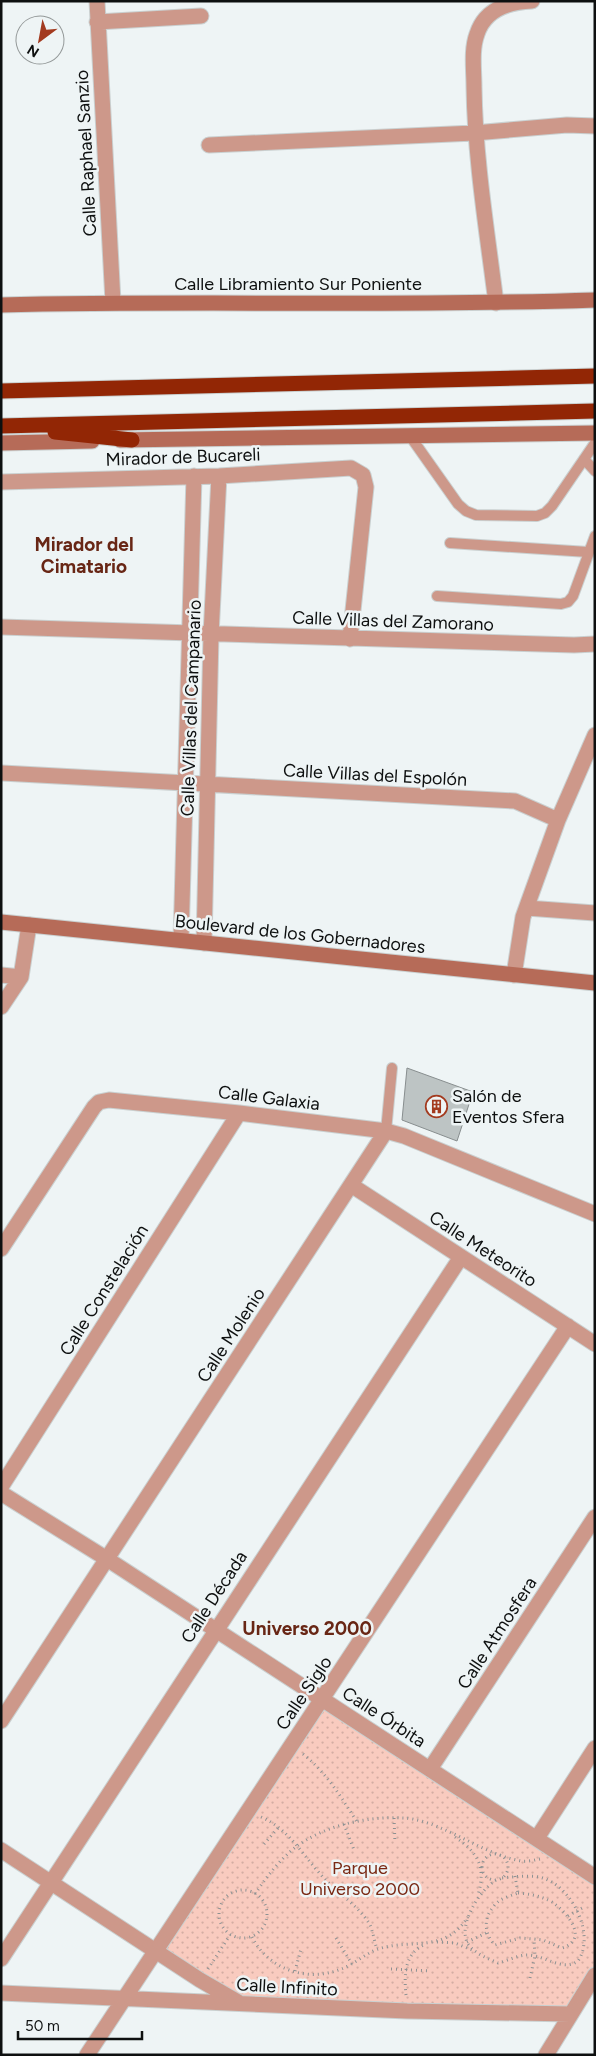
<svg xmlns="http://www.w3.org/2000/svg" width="596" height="2056" viewBox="0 0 596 2056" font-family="Figtree,sans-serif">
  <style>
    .park { fill: url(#park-dots) }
    .building { fill: #bdc4c4; stroke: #888e8f }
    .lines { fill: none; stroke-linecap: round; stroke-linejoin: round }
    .lane-casing { stroke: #cad0d0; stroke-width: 12 }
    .street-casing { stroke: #cad0d0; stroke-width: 17 }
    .secondary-casing { stroke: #cad0d0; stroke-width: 17 }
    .highway-casing { stroke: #cad0d0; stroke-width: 17 }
    .path { stroke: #8d9192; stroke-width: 3; stroke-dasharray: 1 4; stroke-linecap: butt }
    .lane { stroke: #cd988a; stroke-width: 10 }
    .street { stroke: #cd988a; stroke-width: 15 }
    .secondary { stroke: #b66b58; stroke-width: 15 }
    .highway { stroke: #922605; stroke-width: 15 }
    .labels { text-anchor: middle; stroke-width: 5; stroke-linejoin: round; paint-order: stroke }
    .street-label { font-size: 18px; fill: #0e1010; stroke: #eef4f5 }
    .poi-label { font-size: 18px; fill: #0e1010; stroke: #eef4f5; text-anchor: start }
    .park-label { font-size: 18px; fill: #7a2914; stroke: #eef4f5 }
    .neighbourhood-label { font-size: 19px; font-weight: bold; fill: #682615; stroke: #eef4f5 }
  </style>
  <defs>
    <pattern id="park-dots" width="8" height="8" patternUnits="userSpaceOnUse" patternTransform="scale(1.25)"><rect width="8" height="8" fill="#f9cbbf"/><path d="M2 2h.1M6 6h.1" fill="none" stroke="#d4ada3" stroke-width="1.8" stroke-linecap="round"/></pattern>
  </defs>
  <rect width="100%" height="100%" fill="#eef4f5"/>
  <path class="park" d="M323,1699L595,1877V1975L570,2014L241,2004L156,1951Z"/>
  <path class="building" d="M407,1068L473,1092L457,1141L402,1120Z"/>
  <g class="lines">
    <defs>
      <path id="lane" d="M410,436L458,504L466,511L476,515L537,516L545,513L552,506L595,443
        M584,459L595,471
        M450,543L588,552
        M437,596L561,604L568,602L573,596L595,536
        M386,1131L392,1068"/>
      <path id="street" d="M97,1L113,302
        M97,22L201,16
        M209,145L474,133L567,125L595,126
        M496,303C487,231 475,159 474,87C474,70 471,50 477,34C485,9 508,2 532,1
        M1,482L219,476L351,468L363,475L366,487L350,639
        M1,627L574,645L595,644
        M2,773L515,801L558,820
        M527,908L595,913
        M181,940L194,476
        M204,943L211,635L219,476
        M1,975L21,977
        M514,975L523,917L558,820L595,735
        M1,1007L21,977L29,925
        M351,1185L595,1344
        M1,1249L94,1107L99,1102L109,1100L239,1113L386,1131L404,1136L595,1214
        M1,1487L239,1113
        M1,1493L107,1559L595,1877
        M1,1721L386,1131
        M430,1769L595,1517
        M537,1838L595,1748
        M1,1850L200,1980L238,2002
        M1,1959L461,1257
        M1,1993L407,2011L570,2014
        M87,2055L568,1326
        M546,2055L595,1975"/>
      <path id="secondary" d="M1,305C199,300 397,307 595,300
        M120,440L595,433
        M1,443L92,441
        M1,922L595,983"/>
      <path id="highway" d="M1,391L595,376
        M1,426L595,411
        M55,432L132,440"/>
    </defs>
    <use href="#lane" class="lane-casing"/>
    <use href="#street" class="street-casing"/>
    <use href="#secondary" class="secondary-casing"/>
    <use href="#highway" class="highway-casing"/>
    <path class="path" d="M303,1754C326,1772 341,1797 357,1822
      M261,1817C291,1830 304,1858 325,1879C339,1894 357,1905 369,1923C373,1930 374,1941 377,1949
      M394,1818L395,1843
      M344,1824L354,1850
      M455,1837C479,1853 486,1868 478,1895
      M264,1844L278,1828
      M482 1867a13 13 0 1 1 26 0a13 13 0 1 1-26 0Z
      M515,1876L518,1893
      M496,1880C480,1890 457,1925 468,1944C475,1954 487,1958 498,1963C507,1961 518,1955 527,1955C545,1955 562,1972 578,1961C596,1935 572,1884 539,1877C526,1875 514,1877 501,1878
      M219 1914a24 24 0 1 1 48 0a24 24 0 1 1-48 0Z
      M518,1893C530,1894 541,1896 552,1902C567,1912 590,1939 562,1948L543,1940L534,1939L520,1938L495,1945C484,1934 483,1918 494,1906C500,1898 510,1896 518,1893Z
      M255,1894C266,1878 277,1863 292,1850C321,1826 366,1816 403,1818C415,1818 432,1824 443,1829C469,1840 493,1856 521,1861C527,1862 534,1860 540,1859
      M568,1916L584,1907
      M252,1937C268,1969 307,1983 341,1969C353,1965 368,1952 378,1949C412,1938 444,1954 468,1917
      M336,1938L352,1964
      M437,1942L455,1943L472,1950
      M467,1942L486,1933
      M208,1969L230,1935
      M391,1969L430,1971
      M295,1971L301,1949
      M530,1978L535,1956L534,1939
      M406,1995C404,1975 404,1953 426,1944"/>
    <use href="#lane" class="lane"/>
    <use href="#street" class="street"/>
    <use href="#secondary" class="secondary"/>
    <use href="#highway" class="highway"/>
  </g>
  <defs>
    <symbol id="building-ring" viewBox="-11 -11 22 22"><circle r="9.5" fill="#eef4f5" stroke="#a33a1f" stroke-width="1.5"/><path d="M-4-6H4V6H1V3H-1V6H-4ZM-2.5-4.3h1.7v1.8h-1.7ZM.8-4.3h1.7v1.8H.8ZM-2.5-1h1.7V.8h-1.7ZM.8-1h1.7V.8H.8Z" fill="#a33a1f"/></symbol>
  </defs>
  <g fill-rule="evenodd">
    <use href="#building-ring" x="424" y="1094" width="25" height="25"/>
  </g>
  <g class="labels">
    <g class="street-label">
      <text transform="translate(86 153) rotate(-93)" y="6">Calle Raphael Sanzio</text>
      <text x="298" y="290">Calle Libramiento Sur Poniente</text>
      <text transform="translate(183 457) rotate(-2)" y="6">Mirador de Bucareli</text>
      <text transform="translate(393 621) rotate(2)" y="6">Calle Villas del Zamorano</text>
      <text transform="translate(191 708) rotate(-88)" y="6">Calle Villas del Campanario</text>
      <text transform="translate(375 775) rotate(3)" y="6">Calle Villas del Espolón</text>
      <text transform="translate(300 934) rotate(6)" y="6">Boulevard de los Gobernadores</text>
      <text transform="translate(269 1098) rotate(7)" y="6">Calle Galaxia</text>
      <text transform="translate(483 1249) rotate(33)" y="6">Calle Meteorito</text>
      <text transform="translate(104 1290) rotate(-58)" y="6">Calle Constelación</text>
      <text transform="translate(231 1335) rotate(-57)" y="6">Calle Molenio</text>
      <text transform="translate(214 1597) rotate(-57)" y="6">Calle Década</text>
      <text transform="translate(497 1633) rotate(-57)" y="6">Calle Atmosfera</text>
      <text transform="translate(304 1693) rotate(-56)" y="6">Calle Siglo</text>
      <text transform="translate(384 1717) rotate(33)" y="6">Calle Órbita</text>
      <text transform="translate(287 1987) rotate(3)" y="6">Calle Infinito</text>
    </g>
    <g class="poi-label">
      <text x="452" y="1102">Salón de<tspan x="452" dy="21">Eventos Sfera</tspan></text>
    </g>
    <g class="park-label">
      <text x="360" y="1874">Parque<tspan x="360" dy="21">Universo 2000</tspan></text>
    </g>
    <g class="neighbourhood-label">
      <text x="84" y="551">Mirador del<tspan x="84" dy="22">Cimatario</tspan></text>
      <text x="307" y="1635">Universo 2000</text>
    </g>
  </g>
  <rect width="596" height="2056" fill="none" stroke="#0e1010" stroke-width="5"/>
  <g transform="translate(40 40) rotate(212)"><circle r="24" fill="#eef4f5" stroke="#949999"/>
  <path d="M0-4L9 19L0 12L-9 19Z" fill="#a33a1f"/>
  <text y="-8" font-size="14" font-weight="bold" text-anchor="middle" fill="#0e1010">N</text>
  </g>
  <path d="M18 2031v8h124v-8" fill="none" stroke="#0e1010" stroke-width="2.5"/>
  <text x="25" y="2031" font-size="15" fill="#0e1010" stroke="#eef4f5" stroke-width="4" paint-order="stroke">50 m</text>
</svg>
